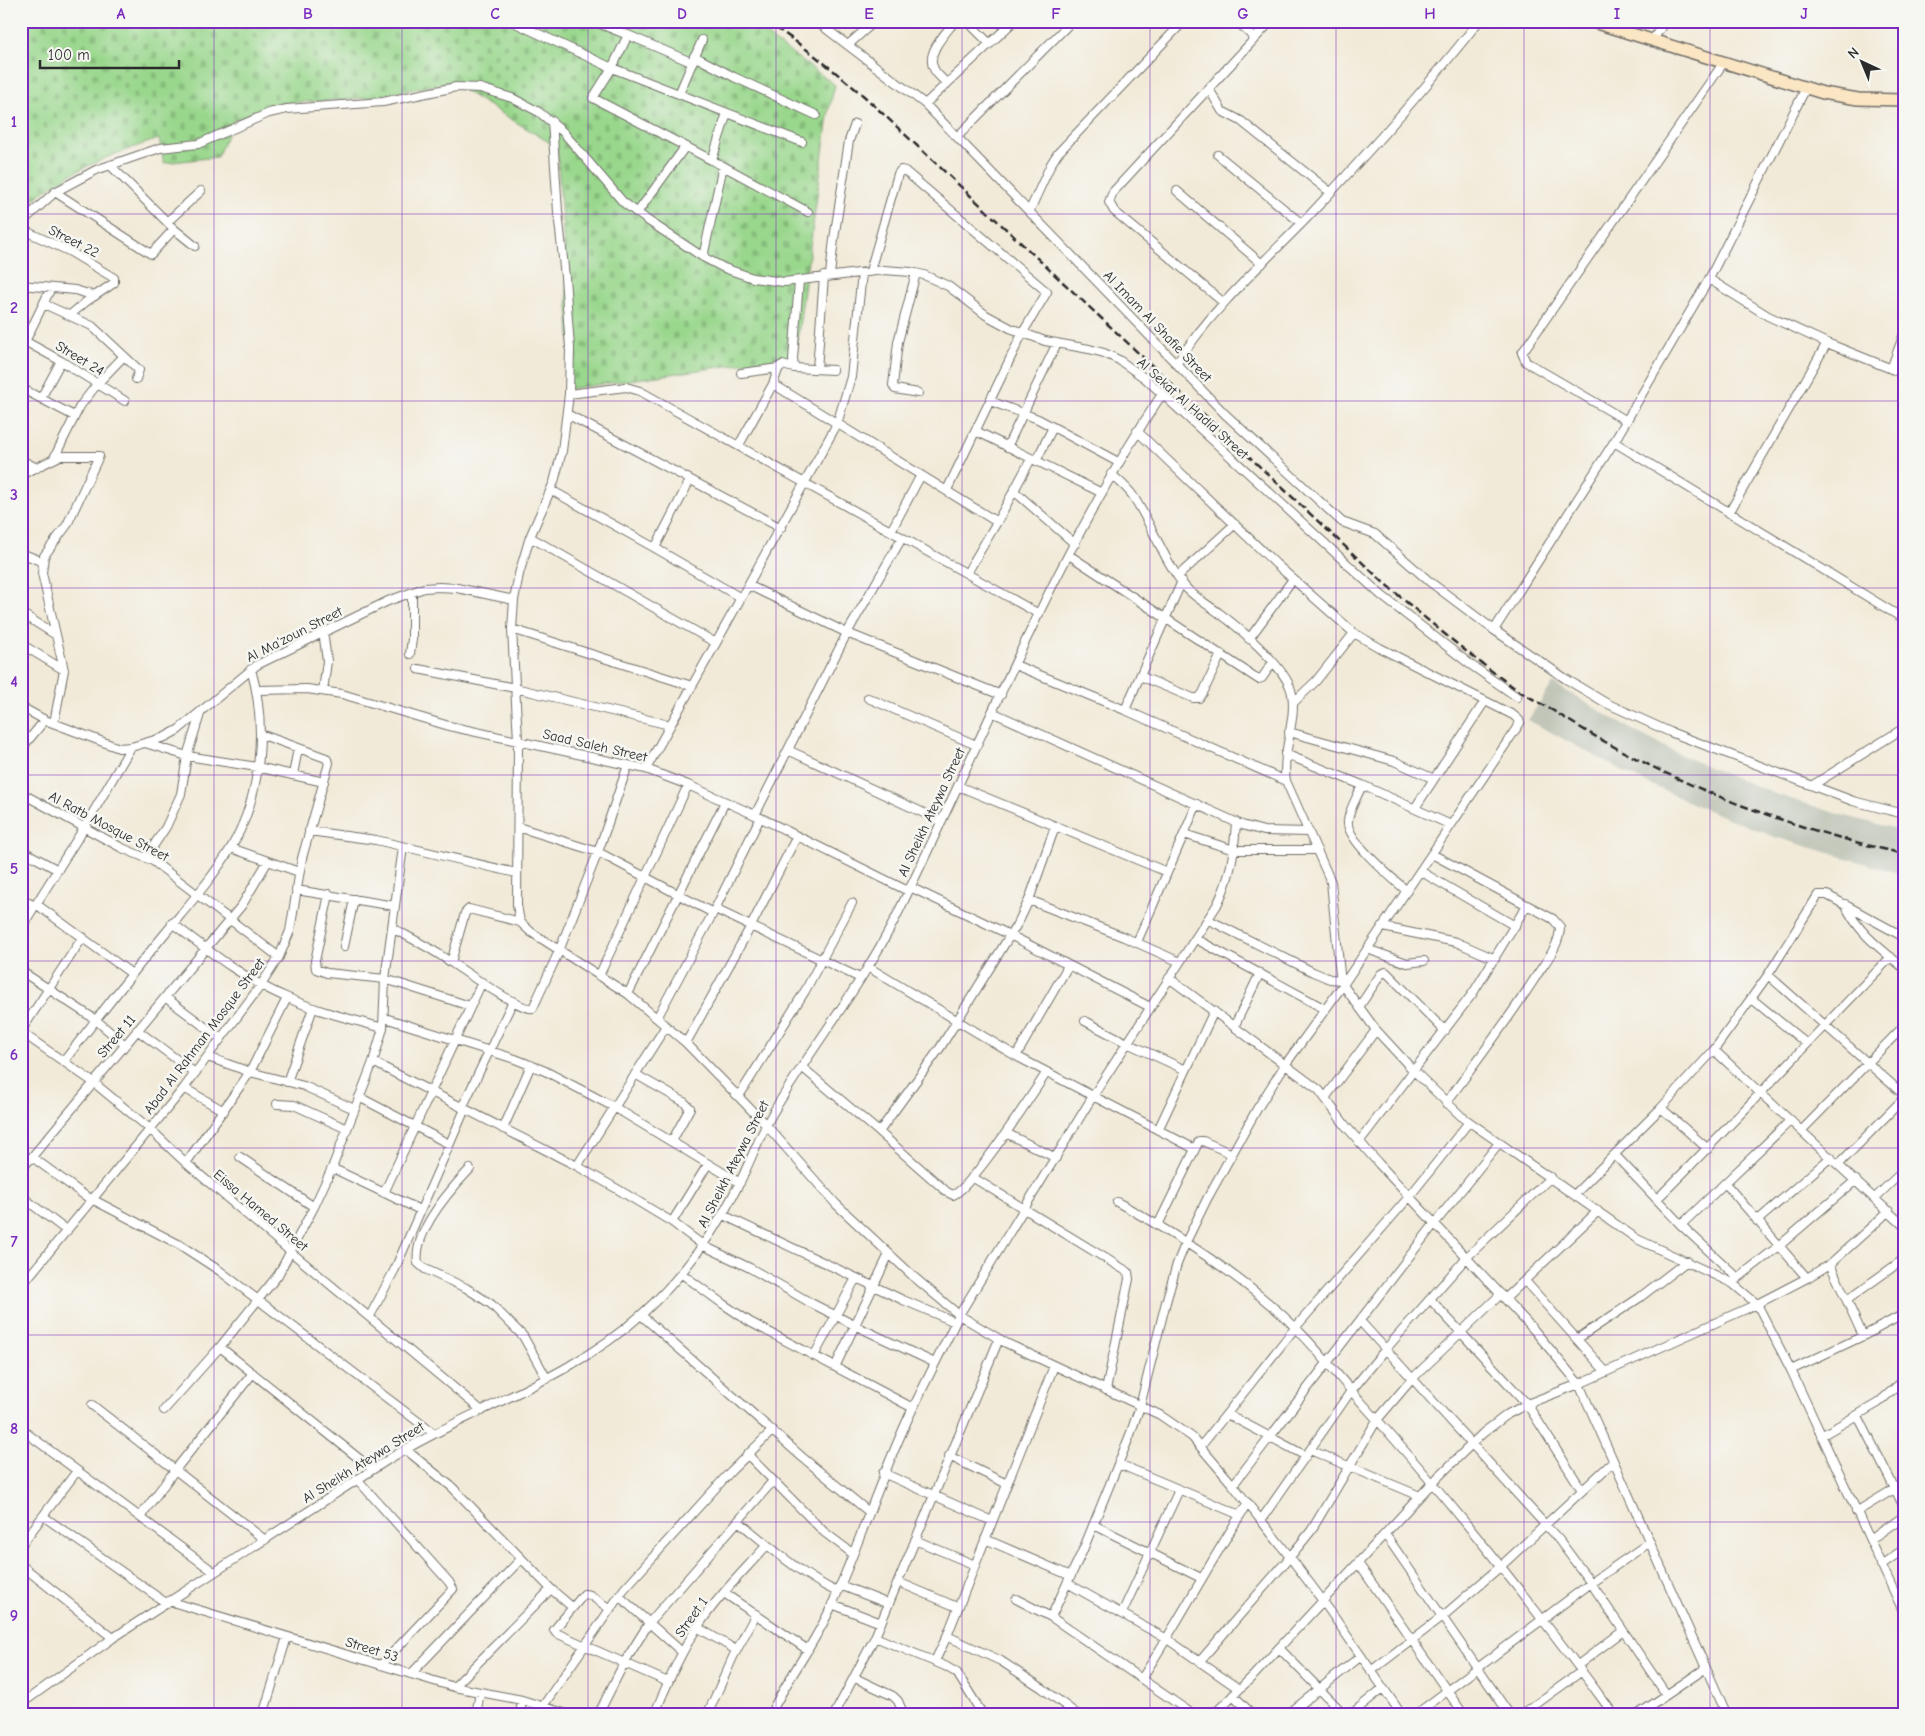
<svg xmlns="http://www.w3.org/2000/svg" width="1925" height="1736" viewBox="0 0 1925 1736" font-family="'Comic Neue',sans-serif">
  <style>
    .railway { fill: #c1c6b9 }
    .cemetery { fill: url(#cemetery-stones); stroke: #62815c }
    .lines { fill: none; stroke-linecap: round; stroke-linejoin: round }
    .street-casing { stroke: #716e68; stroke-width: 10 }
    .secondary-casing { stroke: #716e68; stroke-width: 14 }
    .street { stroke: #fff; stroke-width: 8 }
    .secondary { stroke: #fbe6c4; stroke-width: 11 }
    .rail { stroke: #2b2b2b; stroke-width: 2.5; stroke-dasharray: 8 4; stroke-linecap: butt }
    .grid { fill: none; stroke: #7b2cbf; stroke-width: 1; stroke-opacity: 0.55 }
    .labels { text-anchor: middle; stroke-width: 5; stroke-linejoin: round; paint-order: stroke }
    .street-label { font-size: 14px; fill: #2b2b2b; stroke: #f6f6f2 }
    .neatline { fill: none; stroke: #7b2cbf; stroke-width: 2 }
    .grid-label { font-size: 16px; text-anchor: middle; font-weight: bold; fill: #7b2cbf }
  </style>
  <defs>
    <pattern id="cemetery-stones" width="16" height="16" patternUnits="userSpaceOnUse" patternTransform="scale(1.25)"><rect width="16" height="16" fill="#99d78c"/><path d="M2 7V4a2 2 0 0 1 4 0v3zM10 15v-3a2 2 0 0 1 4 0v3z" fill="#84b979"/></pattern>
  </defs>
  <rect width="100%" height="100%" fill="#f6f6f2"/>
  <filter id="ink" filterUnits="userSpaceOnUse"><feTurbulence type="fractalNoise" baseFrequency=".02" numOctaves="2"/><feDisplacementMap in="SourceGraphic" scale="10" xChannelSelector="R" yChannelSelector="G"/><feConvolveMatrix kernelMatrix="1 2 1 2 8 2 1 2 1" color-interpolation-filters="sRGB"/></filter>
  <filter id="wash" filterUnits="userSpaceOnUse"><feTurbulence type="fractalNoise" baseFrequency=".0096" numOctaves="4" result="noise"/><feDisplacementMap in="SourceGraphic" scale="20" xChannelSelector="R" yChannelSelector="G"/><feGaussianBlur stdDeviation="1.12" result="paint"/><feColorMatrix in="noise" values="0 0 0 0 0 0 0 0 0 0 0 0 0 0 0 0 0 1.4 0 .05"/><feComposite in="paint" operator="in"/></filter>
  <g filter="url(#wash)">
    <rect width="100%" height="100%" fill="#f2ead8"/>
    <path class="railway" d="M1553,683L1634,731L1679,754L1711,768L1775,794L1845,816L1904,831V875L1775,837L1700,807L1638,779L1528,720Z"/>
    <path class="cemetery" d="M21,21H747L835,85L829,109L795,356L568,389L571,350L557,147L450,82L373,97L344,100L279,103L234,120L217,157L164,163L159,139C114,153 53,176 21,212Z"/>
  </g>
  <g filter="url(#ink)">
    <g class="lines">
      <defs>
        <path id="street" d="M511,21L612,68L593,98L723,166
          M593,21L628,35L612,68L802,142
          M816,21L925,104L1225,414L1342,522L1375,534L1430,582L1494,630L1566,679L1606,703L1670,732L1853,801L1904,814
          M967,21L990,44
          M1237,21L1255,39
          M628,35L691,62
          M1652,41L1665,21
          M848,45L875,21
          M694,56L734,77L816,115
          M947,84C943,79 936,74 934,69C925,53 946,33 955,21
          M1209,89L1222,111L1241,121L1330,192
          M679,94L702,40
          M925,104L1014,21
          M552,121L558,212L565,277L570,348L569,394L562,451L554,482L530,537L519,574L514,600L512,629L518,740L517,905L520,922L531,932L628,994L686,1043L766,1125L836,1204L914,1277L959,1315L1006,1343L1160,1415L1192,1437L1233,1485L1290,1557L1323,1601L1402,1715
          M958,136L1072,21
          M1218,155L1301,223
          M712,160L727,113
          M110,165L174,229L195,246
          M1177,191L1262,264
          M55,192L151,254L174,229
          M1030,210L1051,164L1058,153L1184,21
          M637,213L685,147
          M167,222L201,191
          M21,223L55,192L96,170L160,148L198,144L269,113L287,109L383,102L456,87L480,88L512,98L539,112L563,132L623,202L647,220L703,257L724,268L753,278L784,282L884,270L911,272L924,275L948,286L986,315L1010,328L1045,341L1089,349L1104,353L1119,360L1146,379L1381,595L1471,665L1517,697
          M21,229L69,251L114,278V283L87,301L70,315
          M703,257L723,166L808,212
          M870,271L898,174L901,170L905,171L1047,292L1022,334L947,490
          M916,273L898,342L893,385L895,389L918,393
          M830,275L834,239L849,141L855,124
          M1709,279L1768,316L1827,343L1904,374
          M21,285L75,290L95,296
          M1224,303L1114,211L1109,202L1113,192L1271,21
          M44,304L92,326L139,370L136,379
          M21,339L61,361L125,401
          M21,350L51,288
          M1177,363C1212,309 1261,265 1306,219C1366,155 1425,90 1479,21
          M794,368L833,370
          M817,369L824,276
          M1891,369L1904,334
          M741,373L779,368
          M773,384L997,522L1031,459
          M21,388L74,416
          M569,394L626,387L640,391L1039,614
          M41,398L61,361
          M990,401L1038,419L1118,462
          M567,414L781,528
          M1627,421L1526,362L1522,353L1724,62
          M976,431L1102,493
          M1614,442L1904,619
          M739,445L773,384L779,367L782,365L794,368L793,359L799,281
          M1007,447L1057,343
          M54,458L80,406L98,383L124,356
          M21,460L37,468
          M1036,461L1053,427
          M1111,474C1119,481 1127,487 1133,496C1152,525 1164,561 1186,588C1196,598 1208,605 1219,613C1240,628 1281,664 1290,687C1300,713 1281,750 1286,781L1331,882L1340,974L1343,985L1376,1030L1413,1070L1461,1116L1637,1239L1732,1283L1757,1304L1791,1370L1904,1613
          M21,475L60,456H99L67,525L44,556L42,573L64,670L54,723
          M551,490L655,548L741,598
          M1014,491L1075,544
          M1729,513L1827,343
          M891,531L921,475
          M530,537L716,643L837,424L851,377L862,273
          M655,548L690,480
          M21,553L43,562
          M1069,555L1258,679L1262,678L1273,662
          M967,573L997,522
          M1178,576L1235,524
          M748,585L847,633L1001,695
          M21,613L56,635
          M512,629L692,686
          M1494,630L1614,442L1709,279L1806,88
          M323,631L327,661L323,691
          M1249,639L1293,579
          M21,644L64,670
          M410,654L412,639V593
          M1015,665L1125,710L1286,781
          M418,669L515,688L670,725
          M1140,676L1193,698H1199L1203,693L1221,654
          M257,690L307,689L342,694L449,726L646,769L688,785L755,815L908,891
          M868,698L976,745
          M1293,703L1316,681L1354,633
          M21,707L45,720L119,748L131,747L165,737L178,730L257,665L388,601L424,588L439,587L457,588L514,600
          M1125,710L1182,581
          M992,712L1242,825L1264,831L1309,832
          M1289,732L1394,761L1434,779
          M145,743L187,756L257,767L324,782
          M21,749L45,720
          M788,750L941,821
          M1285,754L1362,785L1451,825
          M646,769L716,643
          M293,775L298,748
          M1362,785C1358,796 1349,809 1348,821C1345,839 1393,879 1407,891
          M1813,785L1904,728
          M958,786L1167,872
          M21,793L122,848L153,861L279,957
          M1415,808L1485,701
          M755,815L847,633L902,538
          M518,827L598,852L713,913
          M309,831L376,840L516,873
          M1184,834L1234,850H1317
          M231,848L299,872
          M21,850L58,870
          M1432,854L1553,919L1560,927C1560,945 1546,961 1537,975C1509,1019 1477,1061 1446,1103
          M146,857L166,827L181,794L187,756L201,711
          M1420,871L1515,926
          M910,887L1010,935L1150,1007
          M296,890L395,906
          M329,894L315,961L316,969L327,973L385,979L470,1006
          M21,899L35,906
          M1029,900L1124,937L1180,962
          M36,904L132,974
          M1845,904C1857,932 1881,949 1904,968
          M715,909L860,978
          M1209,920L1313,972L1330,979L1342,980
          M172,923C209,951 245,980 288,998C319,1012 351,1019 383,1028
          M1383,927L1456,942L1495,959
          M21,928L84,828L131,747
          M392,928C409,937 427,946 443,957C457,966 521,1012 533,1008L559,951L598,852L628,765
          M1196,939L1325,1009
          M1137,942L1197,804
          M344,947L354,899
          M1367,949L1407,963L1424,961
          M451,962L465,913L469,909L520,922
          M868,967L1016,1056L1195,1149
          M21,971L96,1020L125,1045
          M1768,975L1904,1095
          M599,976L688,785
          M1169,978L1319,1090L1345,1125L1379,1164L1534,1330L1579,1384L1527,1404L1508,1414L1483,1433L1433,1482L1254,1675L1213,1715
          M628,994L725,802
          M165,997L221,1039
          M1752,999L1807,1044
          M1359,1007L1381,974L1386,972L1445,1031
          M385,1018L515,1059L545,1071L614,1107L740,1183
          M657,1018L713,913L760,818
          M1085,1021L1127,1043L1186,1070
          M1234,1027L1260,973
          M137,1030L195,1073
          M21,1031L83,937
          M21,1032L93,1082L150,1129L186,1163L291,1252L482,1411
          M686,1043L751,926L797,836
          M1714,1050L1904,1226
          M1016,1056L1068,966
          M208,1057L250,1072L304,1086L354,1109
          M64,1061C95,1021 126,981 158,942C183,911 212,880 232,846C262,794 267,725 251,669
          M373,1062L577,1166L619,1190L672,1222L704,1246L750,1268L811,1303L856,1326L935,1363
          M803,1068L879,1132L947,1192L953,1195C971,1189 1033,1093 1047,1072
          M635,1074L684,1102L690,1108L672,1141
          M287,1082L313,1008
          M184,1088L224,1111
          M739,1096L805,991L852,903
          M359,1097L449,1144
          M1325,1098L1376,1030
          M277,1104L294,1105L347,1129
          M462,1108L513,1001
          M1661,1108L1708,1149
          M503,1129L531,1065
          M1158,1130L1214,1011
          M1802,1130L1904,1026
          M879,1132L940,1048L1019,921L1029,900L1055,827
          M1006,1133L1056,1158
          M1359,1142L1473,993L1527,905
          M1615,1155L1681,1225L1738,1278
          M32,1157L84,1195L180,1245L220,1271L433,1433
          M240,1157L314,1207
          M186,1163L250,1072L287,998
          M1839,1164L1904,1098
          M577,1166L666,1026
          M332,1168L420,1210
          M470,1169C450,1190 413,1232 418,1263L425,1269L466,1288L491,1304L523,1336L547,1379
          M21,1170L242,905L268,861
          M972,1177L1128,1272L1129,1279L1106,1390
          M1725,1183L1807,1278
          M384,1193L482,982
          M1575,1194L1661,1108L1714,1050L1768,975L1818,895H1827L1904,937
          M21,1196L67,1231
          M1875,1198L1904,1170
          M1657,1199C1737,1120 1812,1037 1891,957
          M1117,1202C1172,1232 1226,1266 1273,1307C1307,1335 1334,1372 1363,1404C1453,1503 1535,1607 1614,1715
          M21,1211L29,1202
          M723,1215L903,1300L955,1322
          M1757,1221L1831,1157
          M672,1222L708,1164
          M1158,1225L1199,1141H1203L1232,1154
          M1681,1225L1791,1120
          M1830,1264L1863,1336
          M682,1274L723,1304L750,1322L913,1408L959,1315L1093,1096L1217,905C1231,877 1234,854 1236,822
          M1525,1281L1606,1372
          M1734,1281L1779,1246L1856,1180
          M21,1286L184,1088L261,985L279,957L290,931L302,858L329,763L326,758L260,734
          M1430,1299L1527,1404L1582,1490
          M1505,1299L1598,1211
          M1847,1300L1904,1259
          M641,1315L802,1457L869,1512
          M370,1316L395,1269L465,1109
          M1360,1321L1559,1540L1591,1583L1666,1694
          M1577,1339L1639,1298L1687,1261
          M220,1347L372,1469
          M814,1356L856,1278
          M835,1367L889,1254
          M1791,1370L1863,1336L1904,1314
          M92,1405L265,1540
          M164,1410L220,1347L278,1275L314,1207L332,1168L373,1062L383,1028L385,979L403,847
          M1227,1414L1306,1456
          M1858,1416L1904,1507
          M21,1429L214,1572
          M1821,1436L1878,1403L1904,1380
          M1201,1446L1295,1328L1409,1197L1469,1122
          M405,1449L452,1487L551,1589L572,1607
          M1310,1450L1420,1496
          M747,1454L824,1532L852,1553
          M949,1456L1007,1484
          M1119,1464L1240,1515
          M883,1473L992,1521
          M357,1479L449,1582L453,1589L381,1665
          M1233,1485L1435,1223L1499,1143
          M1856,1512L1904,1483
          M43,1516L166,1603
          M140,1517L175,1470L253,1373
          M1261,1520L1351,1391L1385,1350L1467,1257L1551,1177
          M738,1521C770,1547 800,1574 837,1592
          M1094,1525L1201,1578
          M1385,1534L1510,1715
          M985,1539L1071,1576
          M915,1540L975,1565
          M1870,1540L1904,1516
          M21,1545L77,1471
          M1358,1563L1464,1715
          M21,1565L113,1638
          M1881,1565L1904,1549
          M898,1582L957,1607
          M1067,1583L1167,1639L1239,1689
          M840,1585L889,1604
          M724,1593L808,1650
          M619,1596L682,1652
          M1016,1599L1051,1617L1194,1715
          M169,1601L454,1687L522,1700L570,1715
          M832,1604L881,1623
          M610,1609L590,1595L584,1594L554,1630L556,1633L668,1682
          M1122,1613L1179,1490
          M1051,1617L1083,1550L1130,1435L1140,1406L1166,1302L1177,1264L1186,1242L1207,1199L1257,1109L1285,1065L1343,985L1520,723L1519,720L1513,715L1380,648L1354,633L1276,564L1137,431
          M697,1627L736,1650
          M947,1636L1001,1661L1042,1688L1078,1715
          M875,1637L945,1666L957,1673L983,1715
          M1279,1648L1345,1715
          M935,1661L947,1636L1054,1366
          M1200,1661L1290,1557L1311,1531L1377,1420L1412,1379L1501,1294
          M1578,1665L1623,1631
          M1371,1671L1442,1617L1501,1566L1613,1462
          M411,1674L521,1559
          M855,1678L893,1696L898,1701L904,1715
          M1142,1678C1179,1621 1211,1560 1248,1503
          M454,1687L551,1589
          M1233,1695L1253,1715
          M21,1704L113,1638L389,1459C472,1408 568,1381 642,1314C683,1277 714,1234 739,1184C751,1160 760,1134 774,1111C813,1045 863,984 897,915C983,740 1054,556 1162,394
          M21,1704L30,1715
          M543,1706L624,1589L731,1471L773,1430
          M263,1715L287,1637
          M476,1715L480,1692
          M520,1715L522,1700
          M598,1715L624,1663L649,1623L773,1481
          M654,1715C667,1685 679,1655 697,1628C716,1598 743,1572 767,1545
          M707,1715L733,1657L756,1614
          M770,1715C788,1677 815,1644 832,1605C861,1540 882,1472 913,1408
          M834,1715L875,1637L999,1339
          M1287,1715L1361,1656
          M1350,1715L1383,1688
          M1415,1715L1591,1583L1650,1542
          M1521,1715L1582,1671
          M1637,1715L1706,1668
          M1727,1715L1579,1384L1757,1304L1807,1278L1830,1264L1889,1211"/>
        <path id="secondary" d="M1590,21L1823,93L1858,99L1904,100"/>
      </defs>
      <use href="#street" class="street-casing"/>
      <use href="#secondary" class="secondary-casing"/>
      <use href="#street" class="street"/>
      <use href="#secondary" class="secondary"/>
      <path class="rail" d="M765,21C801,43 833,70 865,97L1383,582C1426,619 1470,656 1516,689C1527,696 1540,703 1552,710C1661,780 1777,825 1904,854"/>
    </g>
  </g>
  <path class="grid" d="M214,21V1715M402,21V1715M588,21V1715M776,21V1715M962,21V1715M1150,21V1715M1336,21V1715M1524,21V1715M1710,21V1715M21,214H1904M21,401H1904M21,588H1904M21,775H1904M21,961H1904M21,1148H1904M21,1335H1904M21,1522H1904"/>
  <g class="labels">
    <g class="street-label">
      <text transform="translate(74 241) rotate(27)" y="5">Street 22</text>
      <text transform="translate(1158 326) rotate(46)" y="5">Al Imam Al Shafie Street</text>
      <text transform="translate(80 358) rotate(31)" y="5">Street 24</text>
      <text transform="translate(1193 408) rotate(42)" y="5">Al Sekat Al Hadid Street</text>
      <text transform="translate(294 634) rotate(-27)" y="5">Al Ma'zoun Street</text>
      <text transform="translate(595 745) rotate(13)" y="5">Saad Saleh Street</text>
      <text transform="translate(931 812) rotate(-65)" y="5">Al Sheikh Ateywa Street</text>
      <text transform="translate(109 826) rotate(28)" y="5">Al Ratb Mosque Street</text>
      <text transform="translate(116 1036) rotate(-50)" y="5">Street 11</text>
      <text transform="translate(204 1036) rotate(-53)" y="5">Abad Al Rahman Mosque Street</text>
      <text transform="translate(733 1164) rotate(-63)" y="5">Al Sheikh Ateywa Street</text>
      <text transform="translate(261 1210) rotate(40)" y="5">Eissa Hamed Street</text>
      <text transform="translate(363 1462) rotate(-32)" y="5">Al Sheikh Ateywa Street</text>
      <text transform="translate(691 1617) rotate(-55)" y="5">Street 1</text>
      <text transform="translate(372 1649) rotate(17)" y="5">Street 53</text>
    </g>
  </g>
  <rect width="1925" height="1736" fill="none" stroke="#f6f6f2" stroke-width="55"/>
  <g transform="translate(1862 62) rotate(316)" stroke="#f6f6f2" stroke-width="4" paint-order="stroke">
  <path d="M0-4L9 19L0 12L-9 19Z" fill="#2b2b2b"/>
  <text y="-8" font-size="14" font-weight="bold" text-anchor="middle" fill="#2b2b2b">N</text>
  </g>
  <path d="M40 60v8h139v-8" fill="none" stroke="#2b2b2b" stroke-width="2.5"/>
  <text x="48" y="60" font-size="15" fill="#2b2b2b" stroke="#f6f6f2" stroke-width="4" paint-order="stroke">100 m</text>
  <rect x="28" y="28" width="1870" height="1680" class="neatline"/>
  <g class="grid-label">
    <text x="121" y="19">A</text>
    <text x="308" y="19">B</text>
    <text x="495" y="19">C</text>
    <text x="682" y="19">D</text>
    <text x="869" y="19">E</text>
    <text x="1056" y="19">F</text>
    <text x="1243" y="19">G</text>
    <text x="1430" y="19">H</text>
    <text x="1617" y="19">I</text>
    <text x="1804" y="19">J</text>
    <text x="14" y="127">1</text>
    <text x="14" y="313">2</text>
    <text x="14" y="500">3</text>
    <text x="14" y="687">4</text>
    <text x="14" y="874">5</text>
    <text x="14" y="1060">6</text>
    <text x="14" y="1247">7</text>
    <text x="14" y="1434">8</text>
    <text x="14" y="1621">9</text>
  </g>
</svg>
